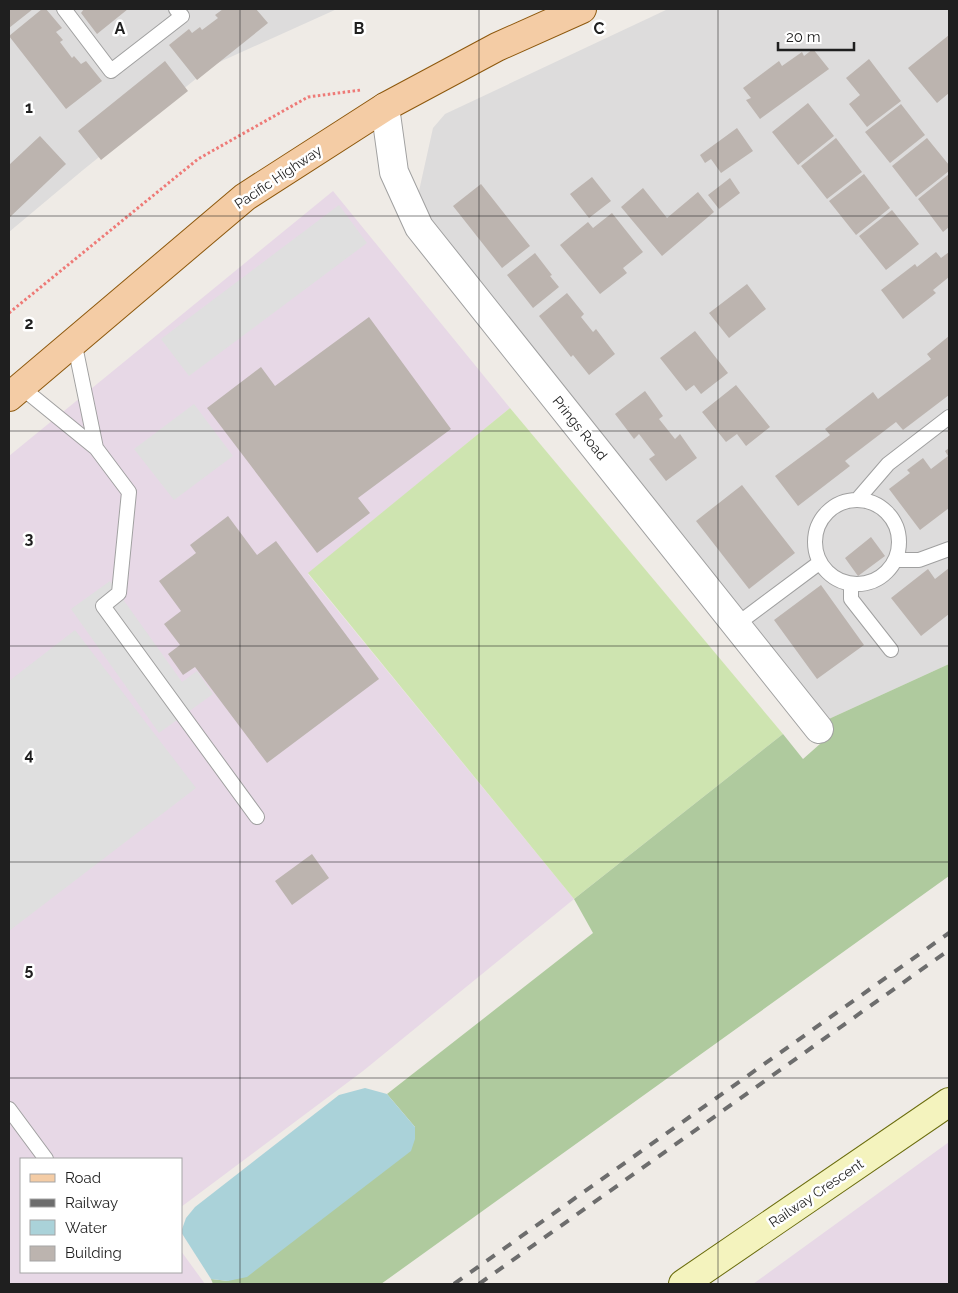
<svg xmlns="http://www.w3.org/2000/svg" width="958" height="1293" viewBox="0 0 958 1293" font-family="Raleway,sans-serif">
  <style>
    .residential { fill: #dddcdc }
    .industrial { fill: #e7d8e6 }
    .grass { fill: #cee4b0 }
    .forest { fill: #afca9e }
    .parking { fill: #dfdfdf }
    .water { fill: #aad2d9 }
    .building { fill: #bcb4af }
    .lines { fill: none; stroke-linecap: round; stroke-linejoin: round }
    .service-casing { stroke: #a0a0a0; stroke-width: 16 }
    .minor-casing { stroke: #a0a0a0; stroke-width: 30 }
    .secondary-casing { stroke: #6b6d0e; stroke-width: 30 }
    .primary-casing { stroke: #8d580d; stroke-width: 30 }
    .path { stroke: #ee7a77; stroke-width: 3; stroke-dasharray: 2.5 2.5; stroke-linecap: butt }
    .service { stroke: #fff; stroke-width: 14 }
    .minor { stroke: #fff; stroke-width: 28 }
    .secondary { stroke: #f4f3be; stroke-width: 28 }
    .primary { stroke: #f4cca5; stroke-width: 28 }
    .rail { stroke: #6d6d6d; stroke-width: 4; stroke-dasharray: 10 10; stroke-linecap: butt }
    .grid { fill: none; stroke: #1f1f1f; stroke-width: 1; stroke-opacity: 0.55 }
    .labels { text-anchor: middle; stroke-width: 5; stroke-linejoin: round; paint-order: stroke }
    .street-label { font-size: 14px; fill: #1f1f1f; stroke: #fff }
    .grid-label { font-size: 16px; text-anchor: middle; font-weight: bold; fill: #1f1f1f; stroke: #fff; stroke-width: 5; stroke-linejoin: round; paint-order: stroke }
  </style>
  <rect width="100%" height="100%" fill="#efebe6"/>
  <path class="residential" d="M9,9H337L213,65L83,170L9,232Z
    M668,9H949V664L820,723L657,517L425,211L419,191L433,128L445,114Z"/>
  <path class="industrial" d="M333,191L510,408L308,574L574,899L363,1071L181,1207V1159H21V1272H181V1251L205,1284H9V456Z
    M949,1142V1284H753Z"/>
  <path class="grass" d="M510,408L783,734L574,899L308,573Z"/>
  <path class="forest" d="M949,664V876L381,1284H213L211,1279L228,1281L415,1127L387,1094L593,933L574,899L783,734L803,759L829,736L820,723Z"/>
  <path class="parking" d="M339,205L367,243L189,376L161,339Z
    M194,404L233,456L174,500L134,449Z
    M110,581L182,682L197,671L213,694L159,733L71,609Z
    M75,630L196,788L9,931V681Z"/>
  <path class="water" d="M365,1088L387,1094L415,1127V1139L411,1151L247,1277L228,1281L211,1279L181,1232L186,1218L195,1207L339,1095Z"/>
  <path class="building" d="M9,9H33L9,28Z
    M42,9H46L62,28L56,32L63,40L60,42L72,58L74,56L81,64L86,61L102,81L66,109L9,36Z
    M84,9H128L97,34L81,13Z
    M223,9H256L268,23L197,80L169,45L189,29L192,33L200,27L202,30L218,18L215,15Z
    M949,35V93L937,103L908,68Z
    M813,49L829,69L760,119L746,100L751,98L743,88L779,61L782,66L802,52L804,56Z
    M869,59L901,101L867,127L849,104L860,95L846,78Z
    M165,61L188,91L101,160L78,131Z
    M808,103L834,136L798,165L772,132Z
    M901,104L925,135L890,163L865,132Z
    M737,128L753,151L721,173L711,159L705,163L700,155Z
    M40,136L66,164L10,217L9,165Z
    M836,138L862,172L827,199L801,166Z
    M927,138L949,165V171L916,197L892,166Z
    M864,174L890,208L856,235L829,201Z
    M949,174V227L943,232L918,199Z
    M592,177L611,201L589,218L570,194Z
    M730,178L740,193L719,209L708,195Z
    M481,184L530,246L502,268L453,206Z
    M643,188L667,218L698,192L714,212L662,256L621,207Z
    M892,210L919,244L886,270L859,236Z
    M612,213L643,252L623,268L627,273L600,294L560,245L588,222L593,228Z
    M936,252L941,258L949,252V277L933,290L936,293L903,319L881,290L915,264L917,267Z
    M535,253L552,275L550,276L559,287L533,308L507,275Z
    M747,284L766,309L729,338L709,313Z
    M567,293L584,314L581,317L593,332L596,329L615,354L589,375L573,355L571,357L539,316Z
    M369,317L451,429L358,498L370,513L317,553L207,408L261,367L275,386Z
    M695,331L728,373L701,394L694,385L686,391L660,358Z
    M949,336V395L903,430L896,422L845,461L850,466L798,506L775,476L830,435L825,429L873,392L878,399L931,359L927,354Z
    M736,385L770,427L746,446L737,434L726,442L702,412Z
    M645,391L663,416L659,419L675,439L680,434L697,458L666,481L649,459L655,455L639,434L634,439L615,414Z
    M949,448V508L920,530L889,489L910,473L907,470L923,458L931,469L948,456L945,451Z
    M742,485L795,553L749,589L696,521Z
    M228,516L257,555L276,541L379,679L267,763L195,667L183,675L168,654L180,645L164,624L181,611L159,581L196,553L190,545Z
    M871,537L885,556L858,576L845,558Z
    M949,568V614L921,636L891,598L928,569L935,579Z
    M821,585L864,645L817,679L774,620Z
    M312,854L329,878L292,905L275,881Z"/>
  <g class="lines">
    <defs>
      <path id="service" d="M64,9L111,71L182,16L176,9
        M74,341L96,448L129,492L119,593L103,606L257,817
        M21,387L96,448
        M815 542a42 42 0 1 1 84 0a42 42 0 1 1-84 0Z
        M857,500L888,464L949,417
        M896,560H919L949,549
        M851,585V599L891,650
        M736,625L819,563
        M9,1109L46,1159"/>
      <path id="minor" d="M385,107L394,172L419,227L819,729"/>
      <path id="secondary" d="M683,1284L949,1102"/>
      <path id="primary" d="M9,397L245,197L385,107L497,47L582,9"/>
    </defs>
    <use href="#service" class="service-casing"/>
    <use href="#minor" class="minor-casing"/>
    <use href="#secondary" class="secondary-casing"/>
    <use href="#primary" class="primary-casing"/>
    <path class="path" d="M9,313L198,159L308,97L361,90"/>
    <use href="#service" class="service"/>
    <use href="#minor" class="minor"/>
    <use href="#secondary" class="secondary"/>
    <use href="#primary" class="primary"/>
    <path class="rail" d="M454,1284L949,933
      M479,1284L949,950"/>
  </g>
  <path class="grid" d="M240,9V1284M479,9V1284M718,9V1284M9,216H949M9,431H949M9,646H949M9,862H949M9,1078H949"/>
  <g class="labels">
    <g class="street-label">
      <text transform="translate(278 177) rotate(-34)" y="5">Pacific Highway</text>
      <text transform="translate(580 428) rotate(51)" y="5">Prings Road</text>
      <text transform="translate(816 1193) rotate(-34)" y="5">Railway Crescent</text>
    </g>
  </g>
  <g class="grid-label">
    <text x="120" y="34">A</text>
    <text x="359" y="34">B</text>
    <text x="599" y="34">C</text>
    <text x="29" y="113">1</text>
    <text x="29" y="329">2</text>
    <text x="29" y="544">3</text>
    <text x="29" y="760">4</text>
    <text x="29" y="975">5</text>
  </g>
  <rect width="958" height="1293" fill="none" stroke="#1f1f1f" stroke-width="20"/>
  <rect x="20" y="1158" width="162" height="115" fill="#ffffff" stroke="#a5a5a5"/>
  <rect x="30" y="1174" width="25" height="8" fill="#f4cca5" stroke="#a5a5a5"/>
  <text x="65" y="1183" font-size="15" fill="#1f1f1f">Road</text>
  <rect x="30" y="1199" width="25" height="8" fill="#6d6d6d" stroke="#a5a5a5"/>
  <text x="65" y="1208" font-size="15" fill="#1f1f1f">Railway</text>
  <rect x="30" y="1220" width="25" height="15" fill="#aad2d9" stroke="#a5a5a5"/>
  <text x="65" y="1233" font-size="15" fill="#1f1f1f">Water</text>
  <rect x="30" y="1246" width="25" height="15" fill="#bcb4af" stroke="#a5a5a5"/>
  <text x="65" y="1258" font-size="15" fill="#1f1f1f">Building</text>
  <path d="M778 42v8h76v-8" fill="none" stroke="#1f1f1f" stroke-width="2.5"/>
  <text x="786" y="42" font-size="15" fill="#1f1f1f" stroke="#ffffff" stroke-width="4" paint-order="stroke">20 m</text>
</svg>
